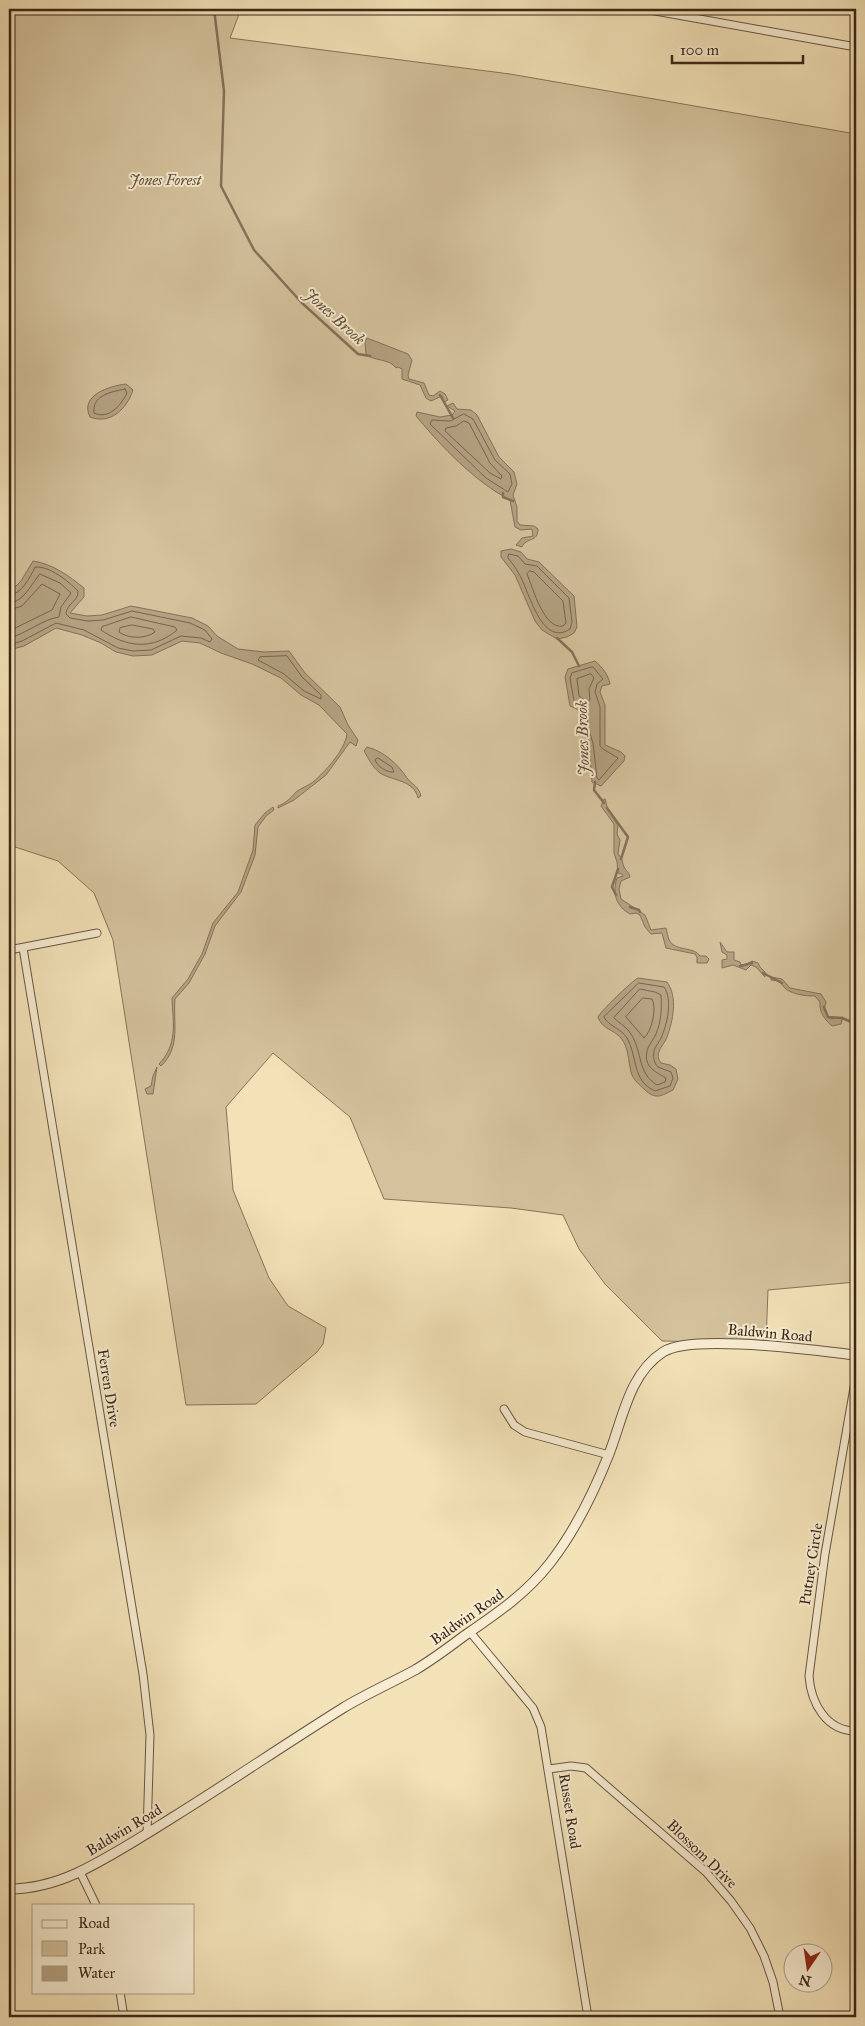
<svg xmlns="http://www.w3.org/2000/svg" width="865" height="2026" viewBox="0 0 865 2026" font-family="'IM FELL Great Primer',serif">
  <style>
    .green { fill: #d4c29d; stroke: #87745a }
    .water { fill: #b4a282; stroke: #837158 }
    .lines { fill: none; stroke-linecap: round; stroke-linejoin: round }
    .shore { stroke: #77644d; stroke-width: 1 }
    .stream { stroke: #837158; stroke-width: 2.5 }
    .minor-casing { stroke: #685640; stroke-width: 9 }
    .tertiary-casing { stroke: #685640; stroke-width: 11 }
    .minor { stroke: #f7ecd1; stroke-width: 7 }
    .tertiary { stroke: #f7ecd1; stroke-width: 9 }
    .labels { text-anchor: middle; stroke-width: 4; stroke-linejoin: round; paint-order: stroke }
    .park-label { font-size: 15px; font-style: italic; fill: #604e39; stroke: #f7ecd1 }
    .street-label { font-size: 15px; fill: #3a2718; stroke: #f7ecd1 }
    .water-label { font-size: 16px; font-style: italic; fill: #5f4c38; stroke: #f7ecd1 }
  </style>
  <rect width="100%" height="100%" fill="#f3e2b8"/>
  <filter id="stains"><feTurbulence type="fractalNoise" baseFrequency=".004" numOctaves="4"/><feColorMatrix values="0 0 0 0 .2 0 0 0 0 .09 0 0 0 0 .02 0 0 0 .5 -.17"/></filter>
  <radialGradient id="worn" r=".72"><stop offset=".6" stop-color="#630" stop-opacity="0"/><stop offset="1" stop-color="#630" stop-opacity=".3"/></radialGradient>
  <path class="green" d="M9,9H241L230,38L510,74L856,134V1282L768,1290L766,1343L662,1341L605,1284L579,1249L563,1215L511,1208L384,1199L350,1117L273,1053L226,1107L233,1190L269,1278L288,1306L326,1328L323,1344L317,1352L256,1404L186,1405L113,940L94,893L58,861L9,845Z"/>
  <path class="water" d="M367,338L408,354L412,360L408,375L409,379L424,383L429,395L433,396L440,391L445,394L448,400L444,402L442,396L431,401L426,398L420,385L402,379V369L398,367L396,368C389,358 375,362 366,354L365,342Z
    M126,384L133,390C127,409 110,425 90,417C79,395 110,386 126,384Z
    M453,403L457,409L471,410L477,415L499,457L514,472L517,484L513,495L517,507V521L520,525L534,526L538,529C538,543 526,537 522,547L516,545L522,538L533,536L532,529L521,530L515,527L510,500C474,481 442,447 416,416L417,412L440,417L452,415L455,411L447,406Z
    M511,549L521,552L527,559L539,562L574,596L577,627L574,633L567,637L557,639L542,630L535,621L515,575L501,557V551Z
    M33,561C53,564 69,576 84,588V597L70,613L87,616L102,615L131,606L192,618L208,626L217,636L238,649L264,652L289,651L305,673L340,707L348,725L358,740L356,746L350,742L326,775L294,800L278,808V806C286,803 291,798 296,792C301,788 308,786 313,782C325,772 345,750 347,734L319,705L301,695L281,678L252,664L221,653L200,643L182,641L152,655L133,656L116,652L101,643L82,635L56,628L24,646L9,650V593L21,581Z
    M595,661C602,667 608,674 610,684L602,686L600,692L605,705V745L621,752L625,756L624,761L601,786L592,782C591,770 589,735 581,728L583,718L577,709L570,706L565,677L568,669Z
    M367,747C383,751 398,764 407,778C413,786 418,785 421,796L418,798C414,780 393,781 380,773C372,767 369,759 364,751Z
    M604,799H605L608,810L618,825L617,834L620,840L618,854C624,861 621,859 624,867C626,871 629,872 630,877L621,881L619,889L621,899L645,915L651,930L666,928C667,932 668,937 669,940C675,952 694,946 700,956H706L709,959L707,963H697V957L695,954L666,948L662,933L651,934L645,927L640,915L636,913L630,914C616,906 612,893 617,878L623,876L622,874L618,873L617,862L614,853V824L601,806Z
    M273,807L274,810L266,816L258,827L255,855L241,892L215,926L205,954L189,983L175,999C173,1023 181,1047 161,1066L159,1064C178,1044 173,1024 172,998L188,979L194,968L202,954L213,923L238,892L253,850L255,825L265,813Z
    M720,942L727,952H734V960L740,962L742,967L752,961L758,963L760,967L765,972V977L756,967L751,965L746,970L733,965L722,968V960L727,959V955L722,952Z
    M771,977L782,979L790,988L821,994L826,1002L824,1010L830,1019L843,1017L841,1024L832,1026C825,1020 819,1012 820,1002L815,996C803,996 785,994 780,981L771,980Z
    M638,978L667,982C678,997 673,1021 667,1037C665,1043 660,1047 659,1052C657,1056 659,1060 661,1063L670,1065L676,1069L678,1079L673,1090C661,1096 656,1100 645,1090C639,1084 633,1080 631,1072C628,1060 629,1048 621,1038C613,1029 602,1029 598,1017C600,1012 632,981 638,978Z
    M157,1067L153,1094H147L145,1089L151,1086L153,1076Z"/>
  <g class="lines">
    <path class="shore" d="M125,389L127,393C121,405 109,420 94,413C92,395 111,392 125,389Z
      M464,414L473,419L495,460L510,474L512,484L508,492L486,478L430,424L432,420L450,421Z
      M464,421L469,423L490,463L502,476L501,479L490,473L445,431L446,428L456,426Z
      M509,554L518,556L525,564L537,566L569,598L572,622L570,629C541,648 529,590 519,574C516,568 512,563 508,558Z
      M530,571L534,572L563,601L566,623L563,626C544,630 533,588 527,574Z
      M9,596C21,594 30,578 35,567C50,566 68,581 78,591C79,601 66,604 66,614L70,618L88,621L103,620L132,611L190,623L205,630L212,639L210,642L201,638L181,636L151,650L133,651L118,648L84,630L56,623L22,641L9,645
      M9,603C24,602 31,584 40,574L60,583L71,593L61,607L59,617C43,619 26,634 9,638
      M9,610L22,606L42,584L60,594L52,610L9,631
      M131,617L175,627L177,630C152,651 126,647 101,630L102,627Z
      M132,625L153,629L155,632C145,639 129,639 119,632L120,628Z
      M287,656L302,677L321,695V699L304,691L284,674L258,660L260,657Z
      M593,667L603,679L597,684L595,692L600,707V746L603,749L618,758L599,780L597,778L593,743L587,725L588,716L581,705L574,701L570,678L572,673Z
      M591,674L594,678L589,689L590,700L587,702L579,696L577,679Z
      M378,758L392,767L394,772C387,773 377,766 375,760Z
      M639,983L664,987C673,1000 667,1025 661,1038C659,1043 654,1047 654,1052C653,1058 654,1063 658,1067L671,1072L673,1078L670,1086L655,1091C632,1081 638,1058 627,1038C621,1028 609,1027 604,1017Z
      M640,989L655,992L661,995C662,1009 661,1022 656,1034C654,1039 650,1043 648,1048C642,1066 654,1071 666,1078L665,1082L657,1085C637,1073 643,1053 631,1034C627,1027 619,1023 614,1018Z
      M643,998L652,999C657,1008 652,1031 644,1038L626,1017Z"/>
    <path class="stream" d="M214,9L224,91L221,186L254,250L302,303L358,354L370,356
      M440,395L453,418
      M503,493V497L513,501
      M557,638L572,652L579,666
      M595,782L594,790L604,803
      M607,808L628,837L621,859
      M616,895L612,887L618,869
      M630,907L639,910L640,912
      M740,966L752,963
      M763,973L782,983
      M824,1007L828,1017L842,1018L856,1024"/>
    <defs>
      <path id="minor" d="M644,9L856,47
        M23,948L143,1674L150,1735L147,1834
        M9,950L97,933
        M856,1376L825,1554L809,1676C811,1703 826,1731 856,1731
        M504,1409L514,1425L525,1432L609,1455
        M470,1632L533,1708L541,1727L588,2017
        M549,1769L571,1766L586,1768L706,1872L731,1901L750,1928L764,1956L773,1982L780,2017
        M80,1872L96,1905
        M120,1992L124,2017"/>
      <path id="tertiary" d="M9,1889C32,1889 55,1883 77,1873C111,1857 143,1836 175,1816C231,1781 287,1743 343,1708C366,1694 391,1683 415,1670C432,1660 448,1648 464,1636C496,1614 526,1594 550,1563C575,1531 594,1492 609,1454C623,1418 629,1374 663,1352C692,1333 817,1351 856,1355"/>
    </defs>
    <use href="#minor" class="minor-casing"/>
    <use href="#tertiary" class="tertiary-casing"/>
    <use href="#minor" class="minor"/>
    <use href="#tertiary" class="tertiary"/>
  </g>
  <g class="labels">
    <g class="park-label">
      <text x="165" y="185">Jones Forest</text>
    </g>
    <g class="street-label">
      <text transform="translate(770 1333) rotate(5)" y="5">Baldwin Road</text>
      <text transform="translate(109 1388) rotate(81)" y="5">Ferren Drive</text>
      <text transform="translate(811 1564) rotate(-81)" y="5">Putney Circle</text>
      <text transform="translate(467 1617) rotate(-35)" y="5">Baldwin Road</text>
      <text transform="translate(570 1811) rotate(81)" y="5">Russet Road</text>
      <text transform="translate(124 1830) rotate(-31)" y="5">Baldwin Road</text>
      <text transform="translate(702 1854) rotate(44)" y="5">Blossom Drive</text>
    </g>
    <g class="water-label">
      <text transform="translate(335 316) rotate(42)" y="6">Jones Brook</text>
      <text transform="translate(582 738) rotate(-92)" y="6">Jones Brook</text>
    </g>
  </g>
  <rect width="865" height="2026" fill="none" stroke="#f3e2b8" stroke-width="30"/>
  <rect x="10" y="10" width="845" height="2006" fill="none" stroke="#3a2718" stroke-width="2.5"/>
  <rect x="15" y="15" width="835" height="1996" fill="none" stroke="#3a2718"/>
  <rect x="32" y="1904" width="162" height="90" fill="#f7ecd1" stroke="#ab9d87"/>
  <rect x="42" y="1920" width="25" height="8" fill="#f7ecd1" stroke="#ab9d87"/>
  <text x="78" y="1928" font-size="15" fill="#3a2718">Road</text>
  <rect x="42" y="1941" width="25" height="15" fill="#d4c29d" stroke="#ab9d87"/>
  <text x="78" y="1954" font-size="15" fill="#3a2718">Park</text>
  <rect x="42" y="1966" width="25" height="15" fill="#b4a282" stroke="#ab9d87"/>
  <text x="78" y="1978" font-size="15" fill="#3a2718">Water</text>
  <g transform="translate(808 1968) rotate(193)"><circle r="24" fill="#f7ecd1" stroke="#ab9d87"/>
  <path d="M0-4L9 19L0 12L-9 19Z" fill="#8f2418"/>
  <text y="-8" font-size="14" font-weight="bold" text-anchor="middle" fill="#3a2718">N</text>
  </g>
  <path d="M672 55v8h131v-8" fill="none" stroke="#3a2718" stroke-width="2.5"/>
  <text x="680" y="55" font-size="15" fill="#3a2718" stroke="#f7ecd1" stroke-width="4" paint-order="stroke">100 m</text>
  <rect width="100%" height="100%" filter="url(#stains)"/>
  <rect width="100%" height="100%" fill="url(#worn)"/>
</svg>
